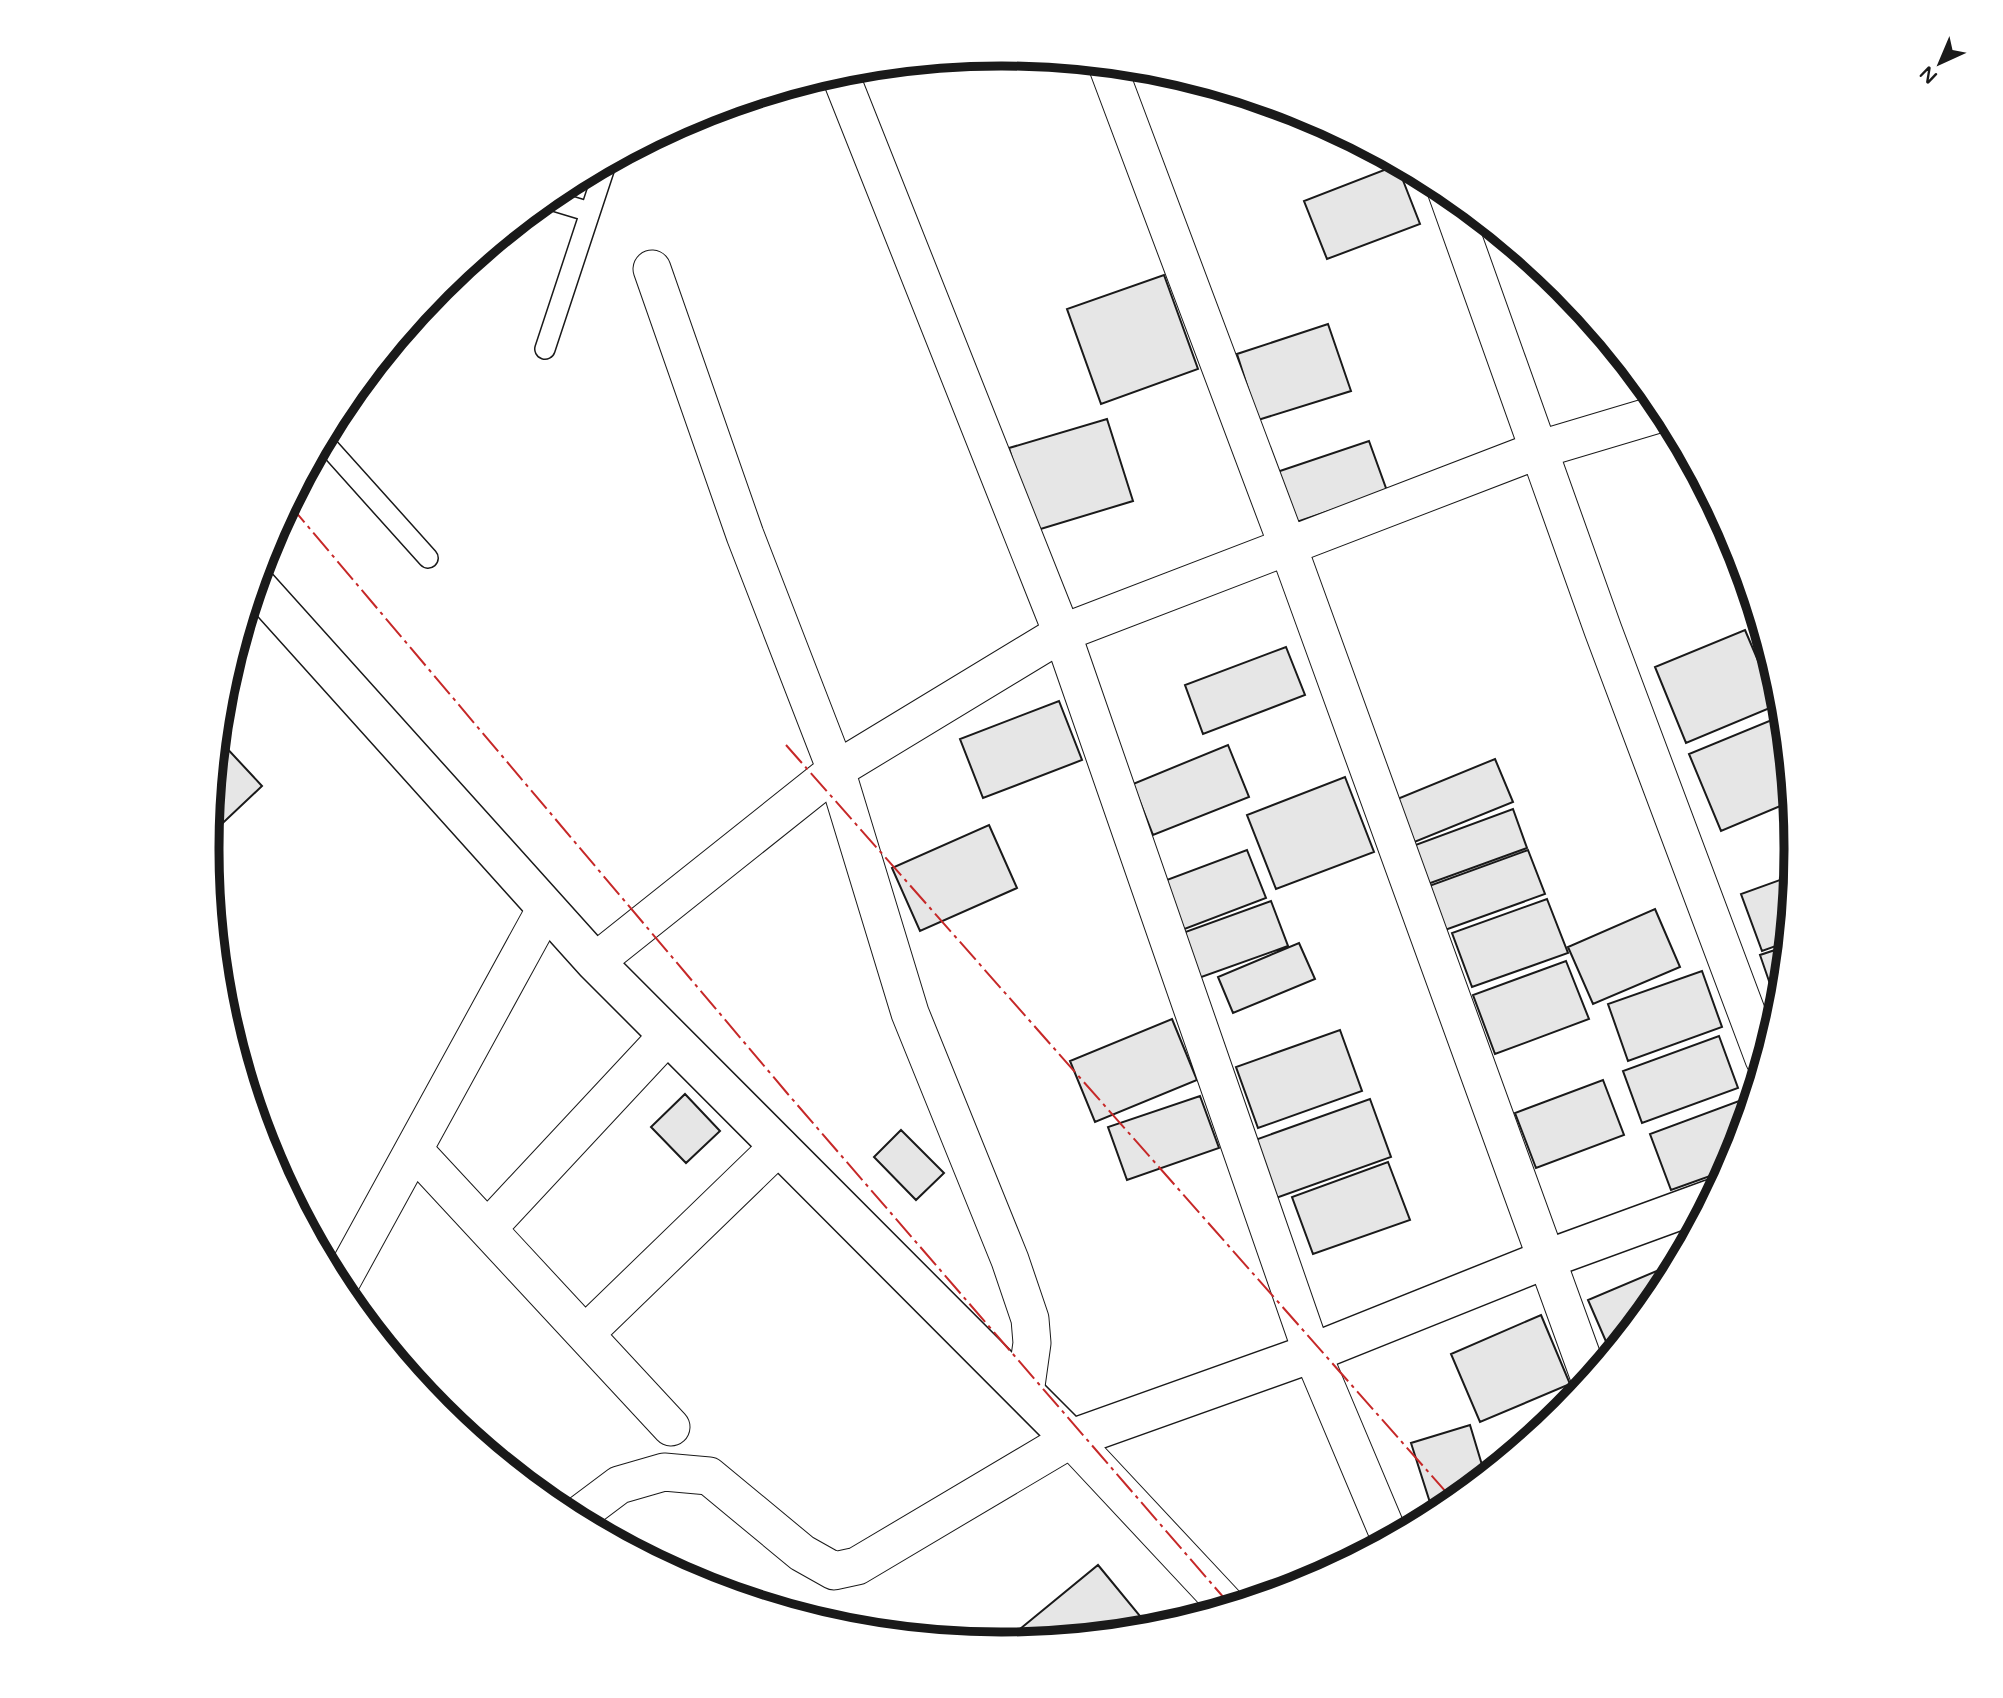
<svg xmlns="http://www.w3.org/2000/svg" width="2003" height="1698" viewBox="0 0 2003 1698" font-family="'Varela Round',sans-serif">
  <style>
    .building { fill: #e6e6e6; stroke: #1a1a1a; stroke-width: 2 }
    .lines { fill: none; stroke-linecap: round; stroke-linejoin: round }
    .service-casing { stroke: #1a1a1a; stroke-width: 22 }
    .minor-casing { stroke: #1a1a1a; stroke-width: 39 }
    .tertiary-casing { stroke: #1a1a1a; stroke-width: 41 }
    .service { stroke: #fff; stroke-width: 19 }
    .minor { stroke: #fff; stroke-width: 37 }
    .tertiary { stroke: #fff; stroke-width: 38 }
    .power { stroke: #c62828; stroke-width: 2; stroke-dasharray: 24 5 3.5 5; stroke-linecap: butt }
    .rim { fill: none; stroke: #1a1a1a; stroke-width: 9 }
  </style>
  <rect width="100%" height="100%" fill="#fff"/>
  <path class="building" d="M814,80L799,95H780L775,91Z
    M1397,165L1420,224L1327,259L1304,201Z
    M1164,275L1198,369L1101,404L1067,309Z
    M1328,324L1351,391L1258,420L1237,354Z
    M1107,419L1133,501L1034,531L1009,448Z
    M1369,441L1387,491L1288,525L1271,474Z
    M1756,611L1781,694L1782,704L1751,613Z
    M1745,630L1777,705L1686,743L1655,667Z
    M1286,647L1305,695L1203,734L1185,685Z
    M1059,701L1082,760L983,798L960,739Z
    M1779,717L1785,730L1792,801L1721,831L1689,754Z
    M222,743L262,786L209,836L217,748Z
    M1228,745L1249,797L1153,835L1133,784Z
    M1495,759L1513,802L1407,845L1390,802Z
    M1345,777L1374,852L1276,889L1247,815Z
    M1513,809L1527,848L1425,885L1410,847Z
    M989,825L1017,888L920,931L892,868Z
    M1247,850L1266,898L1174,933L1156,884Z
    M1528,850L1545,894L1445,930L1429,886Z
    M1794,875L1787,942L1762,951L1741,894Z
    M1547,899L1568,953L1472,987L1452,933Z
    M1271,901L1288,946L1193,980L1177,935Z
    M1655,909L1680,967L1593,1004L1568,947Z
    M1299,943L1315,979L1233,1013L1218,977Z
    M1787,946L1781,1004L1779,1010L1760,955Z
    M1566,961L1589,1019L1495,1054L1473,995Z
    M1702,971L1722,1027L1628,1061L1608,1004Z
    M1172,1019L1197,1080L1095,1122L1070,1061Z
    M1340,1030L1362,1091L1258,1128L1236,1067Z
    M1719,1036L1738,1088L1642,1123L1623,1071Z
    M1603,1080L1624,1135L1536,1168L1515,1113Z
    M685,1094L720,1131L686,1163L651,1127Z
    M1200,1096L1219,1148L1127,1180L1108,1127Z
    M1370,1099L1391,1157L1276,1198L1255,1140Z
    M1739,1101L1746,1121L1727,1170L1671,1190L1650,1134Z
    M901,1130L944,1173L916,1200L874,1157Z
    M1388,1162L1410,1220L1313,1254L1292,1197Z
    M1678,1262L1662,1291L1611,1353L1588,1300Z
    M1541,1315L1570,1384L1480,1422L1451,1354Z
    M1470,1425L1485,1475L1434,1515L1411,1443Z
    M1098,1565L1140,1616L1119,1632L1022,1642L1015,1633Z"/>
  <g class="lines">
    <defs>
      <path id="service" d="M547,199L590,212
        M545,349L606,164
        M323,441L428,558"/>
      <path id="minor" d="M1107,65L1287,544L1590,1379
        M839,72L1062,633L1312,1353L1390,1538
        M1446,190L1603,630L1764,1059
        M652,269L745,535L836,770L910,1013L1010,1260L1030,1319L1032,1343L1025,1393
        M595,962L836,770L1062,633L1541,449L1665,412
        M414,1150L671,1427
        M488,1228L668,1035
        M340,1284L546,908
        M586,1333L779,1146
        M575,1518L619,1485L664,1472L709,1476L802,1553L834,1571L857,1566L1071,1439L1228,1607"/>
      <path id="tertiary" d="M255,584L595,962L1071,1439L1312,1353L1544,1260L1711,1199"/>
    </defs>
    <use href="#service" class="service-casing"/>
    <use href="#minor" class="minor-casing"/>
    <use href="#tertiary" class="tertiary-casing"/>
    <use href="#service" class="service"/>
    <use href="#minor" class="minor"/>
    <use href="#tertiary" class="tertiary"/>
    <path class="power" d="M289,504L787,1093L1231,1606
      M786,745L1454,1501"/>
  </g>
  <path d="M0 0H2003V1698H0ZM1001 66H1002A782 782 0 0 1 1784 848V850A782 782 0 0 1 1002 1632H1001A782 782 0 0 1 219 850V848A782 782 0 0 1 1001 66Z" fill="#fff" fill-rule="evenodd"/>
  <path class="rim" d="M1001 66H1002A782 782 0 0 1 1784 848V850A782 782 0 0 1 1002 1632H1001A782 782 0 0 1 219 850V848A782 782 0 0 1 1001 66Z"/>
  <g transform="translate(1940 63) rotate(224)" stroke="#ffffff" stroke-width="5" paint-order="stroke">
  <path d="M0-5L12 26L0 18L-12 26Z" fill="#1a1a1a"/>
  <text y="-10" font-size="19" font-weight="bold" text-anchor="middle" fill="#1a1a1a">N</text>
  </g>
</svg>
